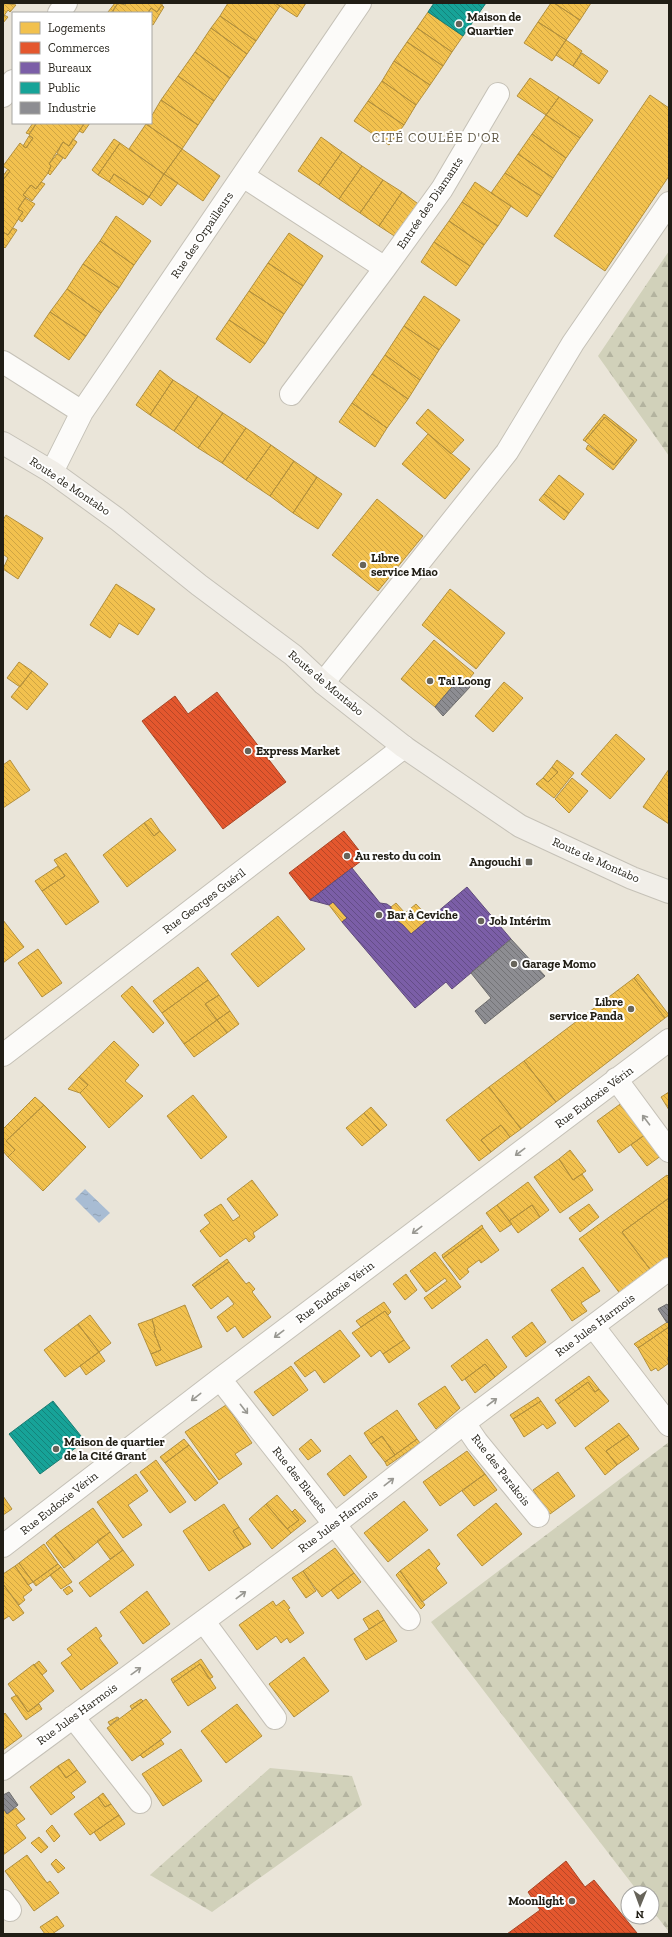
<svg xmlns="http://www.w3.org/2000/svg" width="672" height="1937" viewBox="0 0 672 1937" font-family="'Zilla Slab',serif">
  <style>
    .forest { fill: url(#forest-firs) }
    .water { fill: url(#water-ripples) }
    .homes { fill: url(#homes-back-hatch); stroke: #b3903d }
    .shops { fill: url(#shops-back-hatch); stroke: #aa4626 }
    .offices { fill: url(#offices-back-hatch); stroke: #604b7b }
    .public { fill: url(#public-back-hatch); stroke: #1a7b71 }
    .industry { fill: url(#industry-back-hatch); stroke: #6d6c6c }
    .lines { fill: none; stroke-linecap: round; stroke-linejoin: round }
    .street-casing { stroke: #c5c1b7; stroke-width: 24 }
    .secondary-casing { stroke: #c5c1b7; stroke-width: 24 }
    .street { stroke: #fcfbf9; stroke-width: 22 }
    .secondary { stroke: #f1eee8; stroke-width: 22 }
    .oneway { stroke: #999892 }
    .poi-dot { fill: #67645a; stroke: #fff; stroke-width: 1.5 }
    .labels { text-anchor: middle; stroke-width: 4; stroke-linejoin: round; paint-order: stroke }
    .poi-label { font-size: 12px; font-weight: bold; fill: #211e15; stroke: #fff; text-anchor: start }
    .street-label { font-size: 12px; fill: #211e15; stroke: #fff }
    .neighbourhood-label { font-size: 13px; letter-spacing: 1px; fill: #5f5743; stroke: #fff }
  </style>
  <defs>
    <pattern id="forest-firs" width="22" height="20" patternUnits="userSpaceOnUse"><rect width="22" height="20" fill="#d1d1ba"/><path d="M5 1l3.5 6h-7zM16 11l3.5 6h-7z" fill="#b3b39f"/></pattern>
    <pattern id="water-ripples" width="26" height="14" patternUnits="userSpaceOnUse"><rect width="26" height="14" fill="#a8bcd3"/><path d="M2 4q2-2 4 0t4 0M15 11q2-2 4 0t4 0" fill="none" stroke="#90a1b4"/></pattern>
    <pattern id="homes-back-hatch" width="6" height="6" patternUnits="userSpaceOnUse"><rect width="6" height="6" fill="#f2c14e"/><path d="M-1 5l2 2M0 0l6 6M5-1l2 2" fill="none" stroke="#cfa543"/></pattern>
    <pattern id="shops-back-hatch" width="6" height="6" patternUnits="userSpaceOnUse"><rect width="6" height="6" fill="#e4572e"/><path d="M-1 5l2 2M0 0l6 6M5-1l2 2" fill="none" stroke="#b84726"/></pattern>
    <pattern id="offices-back-hatch" width="6" height="6" patternUnits="userSpaceOnUse"><rect width="6" height="6" fill="#7b5ea7"/><path d="M-1 5l2 2M0 0l6 6M5-1l2 2" fill="none" stroke="#644d87"/></pattern>
    <pattern id="public-back-hatch" width="6" height="6" patternUnits="userSpaceOnUse"><rect width="6" height="6" fill="#17a398"/><path d="M-1 5l2 2M0 0l6 6M5-1l2 2" fill="none" stroke="#14847b"/></pattern>
    <pattern id="industry-back-hatch" width="6" height="6" patternUnits="userSpaceOnUse"><rect width="6" height="6" fill="#8d8d92"/><path d="M-1 5l2 2M0 0l6 6M5-1l2 2" fill="none" stroke="#737376"/></pattern>
  </defs>
  <rect width="100%" height="100%" fill="#eae5d9"/>
  <path class="forest" d="M669,251V456L598,356Z
    M669,1442V1932L652,1910V1893H639L431,1622Z
    M270,1768L352,1776L362,1805L212,1912L150,1875Z"/>
  <path class="water" d="M85,1189L110,1213L99,1223L75,1199Z"/>
  <path class="homes" d="M3,3L16,5L10,12L8,10L3,17Z
    M115,3H118L111,13L108,12Z
    M118,3L125,5L126,3H163L157,12L151,8L148,13H112Z
    M228,3H275L280,6L256,41L220,16Z
    M275,3H306L297,17Z
    M551,3H554L580,20L566,40L538,22Z
    M554,3H591L580,20Z
    M162,5L164,7L153,25L151,24V13H148L151,8L157,12Z
    M428,12L463,36L452,52L417,28Z
    M4,15L8,17L3,23V17Z
    M220,16L256,41L247,54L211,28Z
    M538,22L566,40L552,61L524,43Z
    M211,28L247,54L230,78L195,52Z
    M417,28L452,52L443,66L407,42Z
    M566,40L582,51L573,66L556,55Z
    M407,42L443,66L430,85L394,61Z
    M195,52L230,78L214,101L178,76Z
    M582,53L608,71L599,84L573,66Z
    M394,61L430,85L416,105L382,81Z
    M178,76L214,101L198,125L161,100Z
    M530,78L559,97L546,115L517,96Z
    M382,81L416,105L404,125L368,101Z
    M650,95L669,108V176L605,271L554,236Z
    M559,97L593,120L580,138L546,115Z
    M161,100L198,125L182,149L146,124L151,123V117Z
    M368,101L404,125L389,145L354,121Z
    M546,115L580,138L566,158L532,134Z
    M33,123L36,124L29,134L26,133Z
    M35,123L84,124L69,146L63,142L49,164L51,166L48,173L36,189L31,185L23,195L26,197L18,209L23,212L8,235L3,232V180L10,171L3,166L20,143L26,148L33,138L29,135L36,124Z
    M83,123H90L83,133L79,131L84,124Z
    M146,124L182,149L164,174L129,149Z
    M532,134L566,158L553,178L518,154Z
    M29,136L33,138L26,148L23,146Z
    M321,137L342,152L319,185L298,171Z
    M73,139L77,142L65,159L57,153L63,142L69,146Z
    M114,139L120,143L98,175L92,170Z
    M120,143L164,174L149,197L114,174L109,182L98,175Z
    M182,149L220,176L203,201L164,174Z
    M342,152L362,166L339,199L319,185Z
    M57,154L63,158L50,175L48,173L51,166L49,164Z
    M518,154L553,178L541,196L505,173Z
    M362,166L383,180L360,213L339,199Z
    M8,169L10,171L3,180V176Z
    M505,173L541,196L527,217L491,193Z
    M114,174L149,197L143,205L109,182Z
    M164,174L178,183L161,206L149,197Z
    M383,180L402,192L379,226L360,213Z
    M41,182L45,184L32,201L23,195L31,185L36,189Z
    M475,182L511,206L498,226L462,202Z
    M402,192L421,206L399,239L379,226Z
    M25,198L35,204L22,222L18,219L23,212L18,209Z
    M462,202L498,226L484,245L449,221Z
    M116,216L151,241L134,265L100,241Z
    M449,221L484,245L470,266L434,242Z
    M13,228L17,230L5,248L3,246V232L8,235Z
    M289,233L323,256L303,286L268,263Z
    M100,241L134,265L119,288L83,264Z
    M434,242L470,266L456,286L421,262Z
    M268,263L303,286L284,314L249,291Z
    M83,264L119,288L101,313L67,289Z
    M67,289L101,313L86,336L50,312Z
    M249,291L284,314L265,344L229,320Z
    M424,296L460,320L439,350L404,326Z
    M50,312L86,336L69,360L34,336Z
    M229,320L265,344L250,363L216,339Z
    M404,326L439,350L420,380L385,355Z
    M385,355L420,380L408,399L372,374Z
    M160,370L173,380L150,415L136,405Z
    M372,374L408,399L387,428L352,403Z
    M173,380L198,396L174,431L150,415Z
    M198,396L223,413L198,448L174,431Z
    M352,403L387,428L375,447L339,422Z
    M428,409L464,440L451,454L416,423Z
    M223,413L246,428L222,463L198,448Z
    M604,414L637,440L613,470L586,449L588,445L614,465L634,441L605,417L585,441L583,440Z
    M605,417L634,441L614,465L585,441Z
    M246,428L271,445L246,480L222,463Z
    M428,434L470,469L445,499L402,464Z
    M271,445L294,461L270,496L246,480Z
    M294,461L317,477L293,513L270,496Z
    M559,475L584,494L569,513L544,494Z
    M317,477L342,494L318,529L293,513Z
    M544,494L569,513L564,520L539,500Z
    M377,499L423,536L378,591L332,555Z
    M6,515L43,538L18,579L3,569L8,558L3,554V520Z
    M116,584L155,609L138,635L119,623L110,638L90,625Z
    M450,589L505,633L476,669L422,625Z
    M434,640L474,673L463,686L457,681L435,707L401,679Z
    M19,662L32,671L20,687L7,678Z
    M32,671L48,684L27,710L11,697Z
    M504,682L523,698L493,732L475,716Z
    M616,734L645,759L610,799L581,774Z
    M10,760L30,790L3,808V765Z
    M557,760L574,773L554,798L536,784L543,778L548,782L558,772L552,767Z
    M552,767L558,772L548,782L543,778Z
    M669,769V824L643,807Z
    M572,778L588,791L569,813L555,799Z
    M151,818L160,831L154,836L144,823Z
    M144,823L154,836L160,831L176,850L127,887L103,855Z
    M66,853L99,902L66,925L42,891L65,876L54,860Z
    M58,866L65,876L42,891L35,881Z
    M333,902L347,918L342,922L329,905Z
    M396,903L405,913L416,904L430,919L411,934L403,925L391,917V907Z
    M278,916L305,949L258,987L231,954Z
    M3,920L24,947L3,963Z
    M38,949L62,983L42,997L18,963Z
    M198,967L208,980L162,1013L153,1001Z
    M638,974L669,1015L665,1018L634,978Z
    M634,978L665,1018L556,1102L524,1061Z
    M208,980L219,995L205,1004L217,1020L184,1044L162,1013Z
    M132,986L164,1023L153,1033L121,996Z
    M219,995L230,1011L217,1020L205,1004Z
    M230,1011L239,1024L227,1033L217,1020Z
    M217,1020L227,1033L194,1057L184,1044Z
    M114,1041L139,1065L125,1081L143,1096L109,1128L80,1093L88,1085L79,1077Z
    M524,1061L556,1102L521,1129L489,1087Z
    M79,1077L88,1085L80,1093L68,1089Z
    M489,1087L521,1129L510,1137L501,1125L481,1140L491,1152L479,1161L446,1120Z
    M669,1092V1110L661,1097Z
    M193,1095L227,1137L201,1159L167,1116Z
    M35,1097L44,1105L6,1141L15,1150L8,1157L3,1151V1129Z
    M623,1102L646,1134L619,1153L597,1121Z
    M44,1105L86,1147L43,1191L8,1157L15,1150L6,1141Z
    M371,1107L387,1125L380,1131L364,1113Z
    M364,1113L380,1131L362,1146L346,1128Z
    M501,1125L510,1137L491,1152L481,1140Z
    M646,1134L662,1155L647,1166L631,1145Z
    M570,1150L586,1171L573,1180L559,1159Z
    M559,1159L573,1180L582,1174L593,1190L560,1213L534,1177Z
    M667,1175L669,1177V1198L622,1232L652,1272L621,1295L579,1239Z
    M252,1180L278,1215L253,1233L255,1237L249,1242L246,1238L220,1257L200,1231L210,1223L204,1215L221,1204L233,1221L240,1216L227,1199Z
    M528,1182L549,1210L540,1217L532,1205L509,1221L497,1205Z
    M669,1198V1260L652,1272L622,1232Z
    M589,1204L599,1217L580,1232L569,1218Z
    M497,1205L512,1224L500,1232L486,1213Z
    M532,1205L540,1217L518,1233L509,1221Z
    M482,1225L483,1228L443,1258L442,1255Z
    M483,1228L499,1250L481,1263L479,1260L467,1269L469,1272L460,1280L443,1258Z
    M435,1252L461,1287L432,1309L424,1298L447,1281L445,1278L426,1292L410,1271Z
    M227,1259L229,1262L194,1287L192,1285Z
    M229,1262L246,1284L249,1282L255,1289L252,1292L271,1317L243,1338L235,1326L227,1332L217,1317L234,1304L228,1296L211,1309L194,1287Z
    M583,1267L600,1291L581,1303L587,1311L572,1321L551,1290Z
    M406,1274L417,1290L405,1300L393,1284Z
    M384,1302L391,1312L388,1315L385,1311L361,1327L356,1321Z
    M185,1305L202,1347L156,1366L151,1354L161,1350L154,1332L155,1330L152,1319Z
    M385,1311L404,1340L383,1354L380,1350L371,1357L352,1333Z
    M90,1315L111,1343L99,1352L78,1324Z
    M152,1319L155,1330L154,1332L161,1350L151,1354L138,1324Z
    M669,1321V1327L638,1348L634,1344Z
    M532,1322L546,1342L526,1357L512,1337Z
    M78,1324L99,1352L65,1377L44,1350Z
    M669,1327V1357L667,1358L669,1363L658,1371L656,1368L651,1371L638,1348Z
    M340,1330L360,1356L324,1383L315,1370L305,1377L294,1363Z
    M487,1339L507,1367L495,1377L485,1364L462,1381L451,1366Z
    M404,1340L410,1348L389,1363L383,1354Z
    M99,1352L105,1361L86,1375L80,1366Z
    M485,1364L495,1377L475,1393L465,1379Z
    M291,1366L308,1390L273,1416L254,1392Z
    M589,1376L599,1389L595,1392L588,1382L558,1404L555,1400Z
    M588,1382L595,1392L599,1389L609,1401L575,1427L558,1404Z
    M445,1386L460,1408L436,1429L418,1404Z
    M538,1397L541,1401L513,1419L510,1415Z
    M541,1401L556,1423L547,1429L543,1424L524,1437L513,1419Z
    M226,1405L252,1443L235,1454L242,1464L219,1480L185,1432Z
    M397,1410L417,1439L395,1455L382,1436L371,1444L364,1433Z
    M619,1423L629,1435L606,1451L617,1465L605,1475L585,1448Z
    M629,1435L639,1449L617,1465L606,1451Z
    M382,1436L395,1455L385,1462L371,1444Z
    M184,1439L189,1445L165,1463L160,1457Z
    M311,1439L321,1451L308,1460L299,1449Z
    M417,1439L420,1443L387,1466L385,1462Z
    M189,1445L218,1483L195,1501L165,1463Z
    M467,1451L485,1474L440,1506L423,1482Z
    M350,1455L367,1477L344,1496L327,1474Z
    M156,1460L186,1502L170,1513L140,1472Z
    M558,1472L575,1496L550,1514L533,1490Z
    M136,1474L148,1491L128,1505L142,1525L123,1538L97,1502Z
    M485,1474L497,1490L474,1506L462,1491Z
    M277,1495L299,1520L287,1529L266,1504Z
    M3,1496L12,1509L3,1515Z
    M404,1501L428,1530L388,1562L364,1533Z
    M496,1503L522,1534L482,1566L457,1535Z
    M224,1504L239,1527L233,1531L244,1548L209,1571L183,1531Z
    M266,1504L291,1533L272,1549L249,1519Z
    M93,1508L110,1532L75,1560L55,1535Z
    M295,1509L306,1521L291,1533L287,1529L299,1520L292,1512Z
    M239,1527L251,1544L244,1548L233,1531Z
    M110,1532L123,1550L110,1559L97,1541Z
    M55,1535L75,1560L64,1568L46,1543Z
    M44,1544L58,1564L33,1582L19,1563Z
    M335,1548L354,1573L322,1597L303,1571Z
    M429,1549L440,1564L436,1568L447,1583L422,1602L400,1571Z
    M123,1550L134,1565L90,1597L79,1583Z
    M19,1563L33,1582L28,1585L15,1566Z
    M58,1564L61,1567L36,1586L33,1582Z
    M15,1566L32,1590L23,1597L25,1600L19,1605L3,1584V1574Z
    M61,1567L72,1582L61,1589L50,1575Z
    M303,1571L316,1591L306,1598L292,1578Z
    M400,1571L425,1605L421,1609L396,1575Z
    M354,1573L361,1582L338,1599L331,1590Z
    M3,1584L24,1613L13,1621L9,1616L3,1620Z
    M69,1586L73,1591L67,1595L63,1590Z
    M147,1591L170,1624L143,1644L120,1612Z
    M284,1600L290,1608L288,1609L304,1633L290,1643L287,1638L281,1643L276,1636L257,1650L239,1625L273,1601L276,1606Z
    M378,1610L384,1620L369,1629L363,1619Z
    M384,1620L397,1641L366,1660L354,1639Z
    M96,1627L102,1636L99,1638L118,1663L81,1690L61,1663L72,1655L67,1649Z
    M304,1657L329,1691L294,1717L269,1684Z
    M201,1659L213,1677L209,1679L200,1664L173,1683L171,1679Z
    M39,1661L47,1671L42,1675L34,1665Z
    M34,1664L54,1691L28,1712L8,1684Z
    M200,1664L216,1688L188,1706L173,1683Z
    M17,1695L28,1712L39,1704L42,1709L26,1720L11,1698Z
    M141,1699L143,1701L132,1709L130,1706Z
    M146,1699L171,1732L132,1761L107,1728Z
    M237,1704L262,1736L226,1763L201,1731Z
    M5,1713L22,1736L3,1750V1715Z
    M117,1717L119,1718L110,1725L108,1722Z
    M161,1740L164,1744L143,1758L140,1755Z
    M181,1749L202,1781L163,1806L142,1774Z
    M69,1759L77,1770L66,1778L58,1766Z
    M58,1766L66,1778L77,1770L86,1782L71,1793L75,1797L51,1815L30,1787Z
    M103,1793L111,1804L105,1807L98,1797Z
    M98,1797L105,1807L111,1804L119,1815L90,1835L74,1814Z
    M3,1808L7,1814L16,1808L25,1819L16,1825L26,1838L3,1855Z
    M119,1815L125,1824L100,1841L94,1832Z
    M52,1825L60,1836L54,1842L46,1831Z
    M39,1837L48,1847L41,1853L31,1843Z
    M27,1855L47,1883L50,1881L59,1893L34,1911L5,1871Z
    M56,1859L65,1868L58,1873L51,1864Z
    M57,1916L64,1926L52,1934H45L40,1927Z"/>
  <path class="shops" d="M217,692L286,782L223,829L142,721L175,696L188,714Z
    M344,831L365,858L310,900L289,873Z
    M566,1861L585,1887L594,1880L637,1933L507,1934L540,1910L528,1892Z"/>
  <path class="offices" d="M352,868L380,903L387,904L391,907V917L403,925L411,934L467,887L511,939L452,989L446,982L415,1008L342,922L347,918L333,902L329,905L310,900Z"/>
  <path class="public" d="M434,3H486L463,36L428,12Z
    M53,1401L85,1441L40,1474L9,1434Z"/>
  <path class="industry" d="M457,681L463,686L465,683L470,687L443,716L435,707Z
    M511,939L545,976L485,1024L475,1011L491,998L471,973Z
    M667,1304L669,1307V1321L667,1323L658,1309Z
    M9,1792L18,1805L7,1814L3,1808V1795Z"/>
  <g class="lines">
    <defs>
      <path id="street" d="M59,13L66,3
        M3,96L13,81
        M243,176L385,268
        M3,362L82,412
        M291,394L385,268L442,189L498,94
        M52,472L82,412L360,3
        M323,683L507,452L573,343L669,203
        M3,1055L404,747
        M616,1079L669,1151
        M593,1326L669,1425
        M220,1379L409,1619
        M464,1423L477,1442L538,1516
        M3,1546L220,1379L669,1040
        M204,1622L275,1718
        M73,1717L140,1802
        M3,1769L335,1524L464,1423L669,1269
        M3,1901L10,1910"/>
      <path id="secondary" d="M3,443L52,472L117,519L199,585L293,655L323,683L404,747L520,826L632,878L669,892"/>
    </defs>
    <use href="#street" class="street-casing"/>
    <use href="#secondary" class="secondary-casing"/>
    <use href="#street" class="street"/>
    <use href="#secondary" class="secondary"/>
  </g>
  <defs><path id="oneway-shaft" d="M-6 0H5M1.5-3L5.5 0L1.5 3" fill="none" stroke-width="1.6" stroke-linecap="round" stroke-linejoin="round"/></defs>
  <g class="oneway">
    <use href="#oneway-shaft" transform="translate(646 1120) rotate(-127)"/>
    <use href="#oneway-shaft" transform="translate(520 1152) rotate(143)"/>
    <use href="#oneway-shaft" transform="translate(417 1230) rotate(143)"/>
    <use href="#oneway-shaft" transform="translate(279 1334) rotate(143)"/>
    <use href="#oneway-shaft" transform="translate(196 1397) rotate(142)"/>
    <use href="#oneway-shaft" transform="translate(492 1402) rotate(-37)"/>
    <use href="#oneway-shaft" transform="translate(244 1409) rotate(52)"/>
    <use href="#oneway-shaft" transform="translate(389 1482) rotate(-38)"/>
    <use href="#oneway-shaft" transform="translate(241 1595) rotate(-37)"/>
    <use href="#oneway-shaft" transform="translate(136 1671) rotate(-36)"/>
  </g>
  <g class="poi-dot">
    <circle cx="459" cy="24" r="4"/>
    <circle cx="363" cy="565" r="4"/>
    <circle cx="430" cy="681" r="4"/>
    <circle cx="248" cy="751" r="4"/>
    <circle cx="347" cy="856" r="4"/>
    <rect x="525" y="858" width="8" height="8" rx="2"/>
    <circle cx="379" cy="915" r="4"/>
    <circle cx="481" cy="921" r="4"/>
    <circle cx="514" cy="964" r="4"/>
    <circle cx="631" cy="1009" r="4"/>
    <circle cx="56" cy="1449" r="4"/>
    <circle cx="572" cy="1901" r="4"/>
  </g>
  <g class="labels">
    <g class="poi-label">
      <text x="467" y="21">Maison de<tspan x="467" dy="14">Quartier</tspan></text>
      <text x="371" y="562">Libre<tspan x="371" dy="14">service Miao</tspan></text>
      <text x="438" y="685">Tai Loong</text>
      <text x="256" y="755">Express Market</text>
      <text x="355" y="860">Au resto du coin</text>
      <text x="521" y="866" text-anchor="end">Angouchi</text>
      <text x="387" y="919">Bar à Ceviche</text>
      <text x="489" y="925">Job Intérim</text>
      <text x="522" y="968">Garage Momo</text>
      <text x="623" y="1006" text-anchor="end">Libre<tspan x="623" dy="14">service Panda</tspan></text>
      <text x="64" y="1446">Maison de quartier<tspan x="64" dy="14">de la Cité Grant</tspan></text>
      <text x="564" y="1905" text-anchor="end">Moonlight</text>
    </g>
    <g class="street-label">
      <text transform="translate(430 203) rotate(-56)" y="4">Entrée des Diamants</text>
      <text transform="translate(202 235) rotate(-56)" y="4">Rue des Orpailleurs</text>
      <text transform="translate(70 486) rotate(34)" y="4">Route de Montabo</text>
      <text transform="translate(326 683) rotate(40)" y="4">Route de Montabo</text>
      <text transform="translate(596 860) rotate(24)" y="4">Route de Montabo</text>
      <text transform="translate(204 901) rotate(-37)" y="4">Rue Georges Guéril</text>
      <text transform="translate(594 1097) rotate(-37)" y="4">Rue Eudoxie Vérin</text>
      <text transform="translate(335 1292) rotate(-37)" y="4">Rue Eudoxie Vérin</text>
      <text transform="translate(595 1325) rotate(-37)" y="4">Rue Jules Harmois</text>
      <text transform="translate(501 1470) rotate(52)" y="4">Rue des Parakois</text>
      <text transform="translate(300 1480) rotate(52)" y="4">Rue des Bleuets</text>
      <text transform="translate(59 1503) rotate(-38)" y="4">Rue Eudoxie Vérin</text>
      <text transform="translate(338 1521) rotate(-37)" y="4">Rue Jules Harmois</text>
      <text transform="translate(77 1714) rotate(-36)" y="4">Rue Jules Harmois</text>
    </g>
    <g class="neighbourhood-label">
      <text x="436" y="142">CITÉ COULÉE D'OR</text>
    </g>
  </g>
  <rect width="672" height="1937" fill="none" stroke="#211e15" stroke-width="8"/>
  <rect x="12" y="12" width="140" height="112" fill="#ffffff" stroke="#a6a5a1"/>
  <rect x="20" y="22" width="20" height="12" fill="#f2c14e" stroke="#a6a5a1"/>
  <text x="48" y="32" font-size="12" fill="#211e15">Logements</text>
  <rect x="20" y="42" width="20" height="12" fill="#e4572e" stroke="#a6a5a1"/>
  <text x="48" y="52" font-size="12" fill="#211e15">Commerces</text>
  <rect x="20" y="62" width="20" height="12" fill="#7b5ea7" stroke="#a6a5a1"/>
  <text x="48" y="72" font-size="12" fill="#211e15">Bureaux</text>
  <rect x="20" y="82" width="20" height="12" fill="#17a398" stroke="#a6a5a1"/>
  <text x="48" y="92" font-size="12" fill="#211e15">Public</text>
  <rect x="20" y="102" width="20" height="12" fill="#8d8d92" stroke="#a6a5a1"/>
  <text x="48" y="112" font-size="12" fill="#211e15">Industrie</text>
  <g transform="translate(640 1905) rotate(181)"><circle r="19" fill="#ffffff" stroke="#a6a5a1"/>
  <path d="M0-3L7 15L0 10L-7 15Z" fill="#67645a"/>
  <text y="-6" font-size="11" font-weight="bold" text-anchor="middle" fill="#211e15">N</text>
  </g>
</svg>
